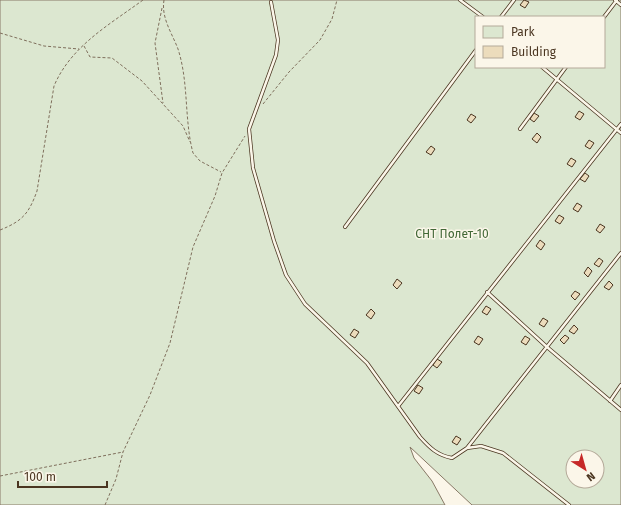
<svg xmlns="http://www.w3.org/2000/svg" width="621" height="505" viewBox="0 0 621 505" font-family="'Fira Sans',sans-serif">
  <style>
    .green { fill: #dce7d0; stroke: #887966; fill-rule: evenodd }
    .building { fill: #ecdcbc; stroke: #4a3520 }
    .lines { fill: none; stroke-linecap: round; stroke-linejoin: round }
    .lane-casing { stroke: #4a3520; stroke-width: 4 }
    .path { stroke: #7f6f5c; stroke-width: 1; stroke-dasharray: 3 2; stroke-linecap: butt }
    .lane { stroke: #fbf6e9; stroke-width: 2.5 }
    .labels { text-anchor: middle; stroke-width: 3; stroke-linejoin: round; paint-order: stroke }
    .park-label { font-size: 12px; fill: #436837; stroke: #fbf6e9 }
  </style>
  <rect width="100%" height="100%" fill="#fbf6e9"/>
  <path class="green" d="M0,0H621V505H472L410,447L414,458L432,481L445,505H0ZM476,17H604V67H476ZM573,457H597V481H573Z"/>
  <path class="building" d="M524,0L529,2L525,8L520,5Z
    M579,111L584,114L580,120L575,117Z
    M534,113L539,116L534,122L530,119Z
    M471,114L476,117L471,123L467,120Z
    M537,133L541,137L537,143L532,139Z
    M589,140L594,143L590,149L585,146Z
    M431,146L435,149L431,155L426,152Z
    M571,158L576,161L572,167L567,164Z
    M585,173L589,176L585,182L580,179Z
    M577,203L582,206L578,212L573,209Z
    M559,215L564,218L560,224L555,221Z
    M600,224L605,227L600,233L596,230Z
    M540,240L545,244L541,250L536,246Z
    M599,258L603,261L599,267L594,264Z
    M588,267L592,271L588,277L584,273Z
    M397,279L402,283L397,289L393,285Z
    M609,281L613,285L609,290L604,287Z
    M575,291L580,294L575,300L571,296Z
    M486,306L491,309L487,315L482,312Z
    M371,309L375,313L371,319L366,315Z
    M543,318L548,321L544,327L539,324Z
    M574,325L578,329L574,334L569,331Z
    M354,329L359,332L355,338L350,335Z
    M565,335L569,338L564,344L560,340Z
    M478,336L483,339L479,345L474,342Z
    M525,336L530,339L526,345L521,342Z
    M437,359L442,362L437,368L433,365Z
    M418,385L423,388L419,394L414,391Z
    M456,436L461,439L457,445L452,442Z"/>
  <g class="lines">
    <defs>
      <path id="lane" d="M460,0L483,17
        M615,0L621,5
        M271,2L278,40L276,55L249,129L253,168L274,241L286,275L305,304L367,363L420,437C430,448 437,455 452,458L467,448L621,253
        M501,17L514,0
        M604,17L617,0
        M542,67L621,133
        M520,129L566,67
        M345,227L476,50
        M487,292L547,347L621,410
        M610,401L621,385
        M399,405L621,124
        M467,448L481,446L503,453L569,505"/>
    </defs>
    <use href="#lane" class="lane-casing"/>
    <path class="path" d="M164,0C161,18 172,33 178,49C189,83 184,119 193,153L200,161L221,172
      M162,8L155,43L163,103
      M0,33L44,46L79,49
      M84,46L90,57L112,58L142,81L183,126L190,142
      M263,104L289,72L320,40L332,19L337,0
      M0,230C23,221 29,213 37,191L54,86C71,46 109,25 143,0
      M0,476L123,452
      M105,505L116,479L123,452L150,395L170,343L193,247L215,196L222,173L245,136"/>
    <use href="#lane" class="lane"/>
  </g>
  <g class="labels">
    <g class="park-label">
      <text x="452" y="238">СНТ Полет-10</text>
    </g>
  </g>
  <rect x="475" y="16" width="130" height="52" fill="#fbf6e9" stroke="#b4a999"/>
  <rect x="483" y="26" width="20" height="12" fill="#dce7d0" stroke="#b4a999"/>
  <text x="511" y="36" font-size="12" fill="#4a3520">Park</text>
  <rect x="483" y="46" width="20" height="12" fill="#ecdcbc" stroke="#b4a999"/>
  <text x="511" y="56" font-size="12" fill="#4a3520">Building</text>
  <g transform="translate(585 469) rotate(143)"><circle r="19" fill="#fbf6e9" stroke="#b4a999"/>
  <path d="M0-3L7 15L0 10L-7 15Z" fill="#c62828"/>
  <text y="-6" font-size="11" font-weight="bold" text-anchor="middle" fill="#4a3520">N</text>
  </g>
  <path d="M18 481v6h89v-6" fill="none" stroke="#4a3520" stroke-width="2"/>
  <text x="24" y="481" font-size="12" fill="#4a3520" stroke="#fbf6e9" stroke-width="3" paint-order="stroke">100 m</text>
</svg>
